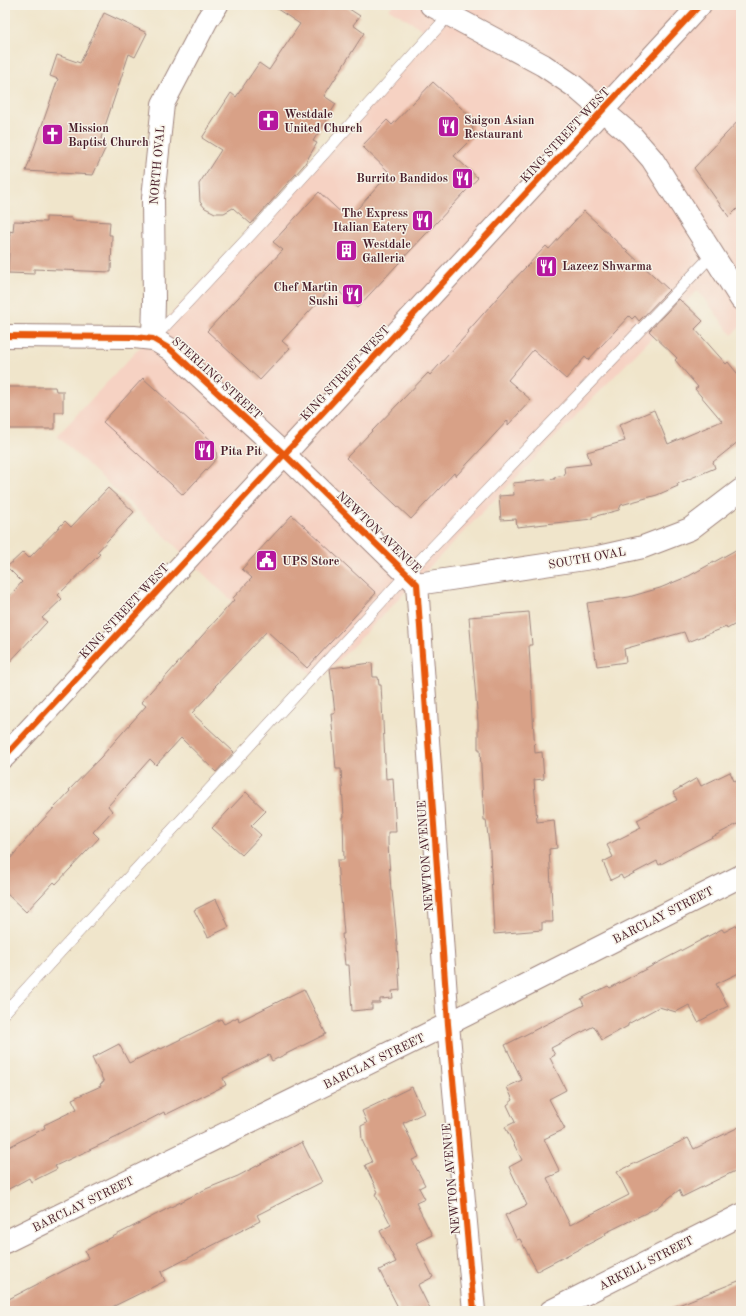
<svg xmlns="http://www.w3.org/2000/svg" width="746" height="1316" viewBox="0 0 746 1316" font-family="'Old Standard TT',serif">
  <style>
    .built { fill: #f6d2c3 }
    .building { fill: #d8a187 }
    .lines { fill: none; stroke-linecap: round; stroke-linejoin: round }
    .service-casing { stroke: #9d827b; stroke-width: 12 }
    .minor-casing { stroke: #9d827b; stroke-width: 24 }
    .tertiary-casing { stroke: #9d827b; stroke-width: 24 }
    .service { stroke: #fff; stroke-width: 11 }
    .minor { stroke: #fff; stroke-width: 22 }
    .tertiary { stroke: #fff; stroke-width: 22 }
    .cycleway-casing { stroke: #f7f3e8; stroke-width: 8 }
    .cycleway { stroke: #e8590c; stroke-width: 6 }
    .labels { text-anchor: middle; stroke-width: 3; stroke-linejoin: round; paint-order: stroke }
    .poi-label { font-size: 12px; font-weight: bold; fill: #4a1f2b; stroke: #f7f3e8; text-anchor: start }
    .street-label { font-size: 12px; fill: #4a1f2b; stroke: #f7f3e8 }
  </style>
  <rect width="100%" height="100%" fill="#f7f3e8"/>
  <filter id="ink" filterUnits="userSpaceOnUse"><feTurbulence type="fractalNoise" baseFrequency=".025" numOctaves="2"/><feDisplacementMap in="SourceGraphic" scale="8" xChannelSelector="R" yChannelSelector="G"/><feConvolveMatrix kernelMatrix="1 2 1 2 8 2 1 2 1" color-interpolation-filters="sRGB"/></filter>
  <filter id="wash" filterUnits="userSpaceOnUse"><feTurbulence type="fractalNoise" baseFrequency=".012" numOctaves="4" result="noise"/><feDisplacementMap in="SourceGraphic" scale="16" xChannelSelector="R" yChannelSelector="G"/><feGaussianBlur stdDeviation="0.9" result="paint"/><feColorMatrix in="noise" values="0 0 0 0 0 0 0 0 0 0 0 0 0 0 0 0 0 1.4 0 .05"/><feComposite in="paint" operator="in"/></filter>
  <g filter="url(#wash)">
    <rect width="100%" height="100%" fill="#f0e5cb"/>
    <path class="built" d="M393,5H741V326L732,335L698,290L319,681L217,587L165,536L57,436L432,35L389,9Z"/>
    <g id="blocks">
      <path class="building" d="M271,5H343L360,16L353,25L364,33L324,96L336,104L313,141L317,143L304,165L251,224L233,208L224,213H215L205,208L200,202L199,184L221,150L202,138L231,93L236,97L259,63L269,70L300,24Z
        M104,13L147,33L135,57L129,54L101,138L105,149L93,175L26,171L58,79L50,76L57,55L80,63Z
        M433,82L472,118L473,137L454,156L478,178L357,308L333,286L282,341L290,348L260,380L207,331L283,250L273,242L319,192L348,219L390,173L362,146L387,120L392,125Z
        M741,118V205L729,217L694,168Z
        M584,211L669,290L639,321L635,316L632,319L629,316L588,360L585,357L566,379L533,350L508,380L531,400L508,425V420L456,476L454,473L411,519L346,458L428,373L430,375L469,332L468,331L506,288L546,246L549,249Z
        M46,217L72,218L71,220L110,222L109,235H112L111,272L34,269V274L8,273L10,231L13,232L14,221L46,222Z
        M679,299L682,302H683L703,321L695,329L726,364L728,362L741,378V444L739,441L713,462L715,468L677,484L678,486L657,495L621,505L619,510L592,517V519L517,527L516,519L501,520L499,496L514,495L513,483L555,479L554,477L565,475L564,467L591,464L587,452L625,441L619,425L654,410L668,444L722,421L695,389L698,387L675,360L677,358L649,331Z
        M143,378L215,444L217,458L183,495L103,422Z
        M5,387H55L56,391H63V412H55V429H5Z
        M108,488L134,512L97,552L100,554L58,595L62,599L42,618L47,622L5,667V601L22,582L7,567L23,552L29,558L65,521L71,527Z
        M292,515L376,593L307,668L267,631L215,686L216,687L192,713L234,752L216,772L181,738L156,765L150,759L108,806L112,811L93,832L99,838L56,884L54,882L26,912L5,892V865L39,824L70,791L69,790L101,757L146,706L141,702L159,682L160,683L234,600L233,598L252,578L242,569Z
        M741,547V621L727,629L726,627L688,642L684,632L624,649L626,662L597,666L587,603L629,597L660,588L689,576Z
        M529,612L532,645H529L535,753L542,752L544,779L534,780L537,822L554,820L557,848L549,849L553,922H542V930L494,934L490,852L486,820H484L480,749H478V722L469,617Z
        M372,663L373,677H378L379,685H381L386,779L393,778L396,832H388V844L391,891H392L396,929L400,990L392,991L393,998L380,999V1003H372V1009L352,1011L349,965H345L342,934H344L340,887H339L337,860H344L343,817H344L341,769H336L331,713H335L330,668Z
        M730,772L734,781L741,778V822L659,865L657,861L623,879L621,875L611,880L603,862L613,857L607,845L641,828L637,820L677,800L673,792L697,778L701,786Z
        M246,792L266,811L251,826L261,835L242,855L212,828Z
        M216,899L229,927L208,937L194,910Z
        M741,923V972L716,984L728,1006L698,1022L689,1005L676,1012L659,1007L628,1024V1026L602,1040L594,1026L551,1048L555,1055L550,1058L566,1090L549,1099L565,1129L544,1139L560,1172L547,1178L570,1225L629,1195L617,1172L688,1138L694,1149L741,1126V1168L682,1197L679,1190L656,1208L605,1233L606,1235L537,1271L520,1239L517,1240L505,1215L527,1205L509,1167L522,1160L505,1127L515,1122L507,1105L513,1100L507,1087L522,1080L505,1045L584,1005L581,999L608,986L610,988L722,929L724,932Z
        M304,989L326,1034L272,1061L269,1055L223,1078L226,1085L165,1115L164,1112L117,1137L55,1166L57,1169L31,1182L29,1178L5,1191V1149L45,1128L44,1125L77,1109L72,1099L101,1086L100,1084L104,1082L92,1058L119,1044L129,1063L160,1048L161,1049L221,1019L224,1024L238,1017L239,1021Z
        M412,1087L424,1113L403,1123L419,1157L412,1160L425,1185L419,1188L425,1199L416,1203L432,1235L416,1243L433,1277L418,1285L431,1311H400L379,1270L396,1262L380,1231L391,1225L375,1194L378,1192L365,1165L372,1162L362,1140L361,1126L367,1123L362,1111Z
        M302,1142L322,1182L257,1215L260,1221L161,1272L165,1281L104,1311H5V1301L88,1258L85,1251L206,1189L238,1176Z
        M741,1280V1311H666V1310Z"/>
    </g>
  </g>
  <g filter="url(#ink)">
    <use href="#blocks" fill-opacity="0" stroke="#9d827b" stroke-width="1"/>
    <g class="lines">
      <defs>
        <path id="service" d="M155,337L256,229L449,15
          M5,1012L407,574L713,254"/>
        <path id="minor" d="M431,5L543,65L574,86L631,135L652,159L741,299
          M5,336L134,337L153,339L170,349L285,455L417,584L448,1024L474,1311
          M153,339L154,301L153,198L163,104L207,20L217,5
          M417,584L598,557L643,547L690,529L741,490
          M5,1242L448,1024L741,876
          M551,1311L741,1215"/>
        <path id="tertiary" d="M5,756L700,5"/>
      </defs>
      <use href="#service" class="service-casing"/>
      <use href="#minor" class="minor-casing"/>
      <use href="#tertiary" class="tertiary-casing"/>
      <use href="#service" class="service"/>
      <use href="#minor" class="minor"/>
      <use href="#tertiary" class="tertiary"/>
      <defs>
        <path id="cycleway" d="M5,336L134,337L153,339L170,349L285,455L417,584L448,1024L474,1311
          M5,756L700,5"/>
      </defs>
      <use href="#cycleway" class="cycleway-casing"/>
      <use href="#cycleway" class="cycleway"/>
    </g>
  </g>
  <defs>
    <symbol id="church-square" viewBox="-11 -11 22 22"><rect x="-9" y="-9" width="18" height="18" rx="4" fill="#b5179e" stroke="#f7f3e8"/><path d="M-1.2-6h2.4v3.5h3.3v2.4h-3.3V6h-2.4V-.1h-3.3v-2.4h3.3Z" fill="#fff"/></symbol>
    <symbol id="restaurant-square" viewBox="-11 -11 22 22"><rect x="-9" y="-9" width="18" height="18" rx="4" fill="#b5179e" stroke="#f7f3e8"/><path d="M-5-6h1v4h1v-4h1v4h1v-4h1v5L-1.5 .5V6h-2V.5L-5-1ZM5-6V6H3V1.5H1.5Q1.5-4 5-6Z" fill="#fff"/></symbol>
    <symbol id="building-square" viewBox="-11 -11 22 22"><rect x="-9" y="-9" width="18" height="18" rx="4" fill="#b5179e" stroke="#f7f3e8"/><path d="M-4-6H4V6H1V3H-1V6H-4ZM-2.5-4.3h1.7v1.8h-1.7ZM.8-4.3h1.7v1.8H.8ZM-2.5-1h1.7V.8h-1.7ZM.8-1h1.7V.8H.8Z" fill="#fff"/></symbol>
    <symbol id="civic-square" viewBox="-11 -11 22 22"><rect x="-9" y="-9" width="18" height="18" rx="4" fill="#b5179e" stroke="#f7f3e8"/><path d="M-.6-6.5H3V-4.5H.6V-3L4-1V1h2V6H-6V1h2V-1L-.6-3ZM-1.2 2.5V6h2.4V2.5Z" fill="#fff"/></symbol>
  </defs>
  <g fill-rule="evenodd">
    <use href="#church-square" x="256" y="108" width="25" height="25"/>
    <use href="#restaurant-square" x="436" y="114" width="25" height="25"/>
    <use href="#church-square" x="40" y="122" width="25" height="25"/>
    <use href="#restaurant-square" x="450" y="166" width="25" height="25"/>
    <use href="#restaurant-square" x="410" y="208" width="25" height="25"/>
    <use href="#building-square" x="334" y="238" width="25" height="25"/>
    <use href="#restaurant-square" x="534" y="254" width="25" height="25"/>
    <use href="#restaurant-square" x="340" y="282" width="25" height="25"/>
    <use href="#restaurant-square" x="192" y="438" width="25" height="25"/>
    <use href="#civic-square" x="254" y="548" width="25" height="25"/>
  </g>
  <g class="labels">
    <g class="poi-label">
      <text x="284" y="118">Westdale<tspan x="284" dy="14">United Church</tspan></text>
      <text x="464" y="124">Saigon Asian<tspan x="464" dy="14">Restaurant</tspan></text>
      <text x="68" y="132">Mission<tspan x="68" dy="14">Baptist Church</tspan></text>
      <text x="448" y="182" text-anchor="end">Burrito Bandidos</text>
      <text x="408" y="217" text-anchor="end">The Express<tspan x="408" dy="14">Italian Eatery</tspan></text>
      <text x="362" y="248">Westdale<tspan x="362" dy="14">Galleria</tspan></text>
      <text x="562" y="270">Lazeez Shwarma</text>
      <text x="338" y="291" text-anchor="end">Chef Martin<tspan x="338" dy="14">Sushi</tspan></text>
      <text x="220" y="455">Pita Pit</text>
      <text x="282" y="565">UPS Store</text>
    </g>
    <g class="street-label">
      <text transform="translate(565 135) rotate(-47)" y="4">KING STREET WEST</text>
      <text transform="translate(157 165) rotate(-85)" y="4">NORTH OVAL</text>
      <text transform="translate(345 373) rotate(-47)" y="4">KING STREET WEST</text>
      <text transform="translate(217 378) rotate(42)" y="4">STERLING STREET</text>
      <text transform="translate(379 532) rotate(44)" y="4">NEWTON AVENUE</text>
      <text transform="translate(587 558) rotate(-10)" y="4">SOUTH OVAL</text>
      <text transform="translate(124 611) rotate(-47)" y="4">KING STREET WEST</text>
      <text transform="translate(425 856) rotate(-94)" y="4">NEWTON AVENUE</text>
      <text transform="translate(663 915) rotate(-27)" y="4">BARCLAY STREET</text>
      <text transform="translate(374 1061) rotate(-26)" y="4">BARCLAY STREET</text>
      <text transform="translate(451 1179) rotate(-95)" y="4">NEWTON AVENUE</text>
      <text transform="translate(83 1204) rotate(-26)" y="4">BARCLAY STREET</text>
      <text transform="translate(646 1263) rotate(-27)" y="4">ARKELL STREET</text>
    </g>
  </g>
  <rect width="746" height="1316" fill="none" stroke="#f7f3e8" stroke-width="20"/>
</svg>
